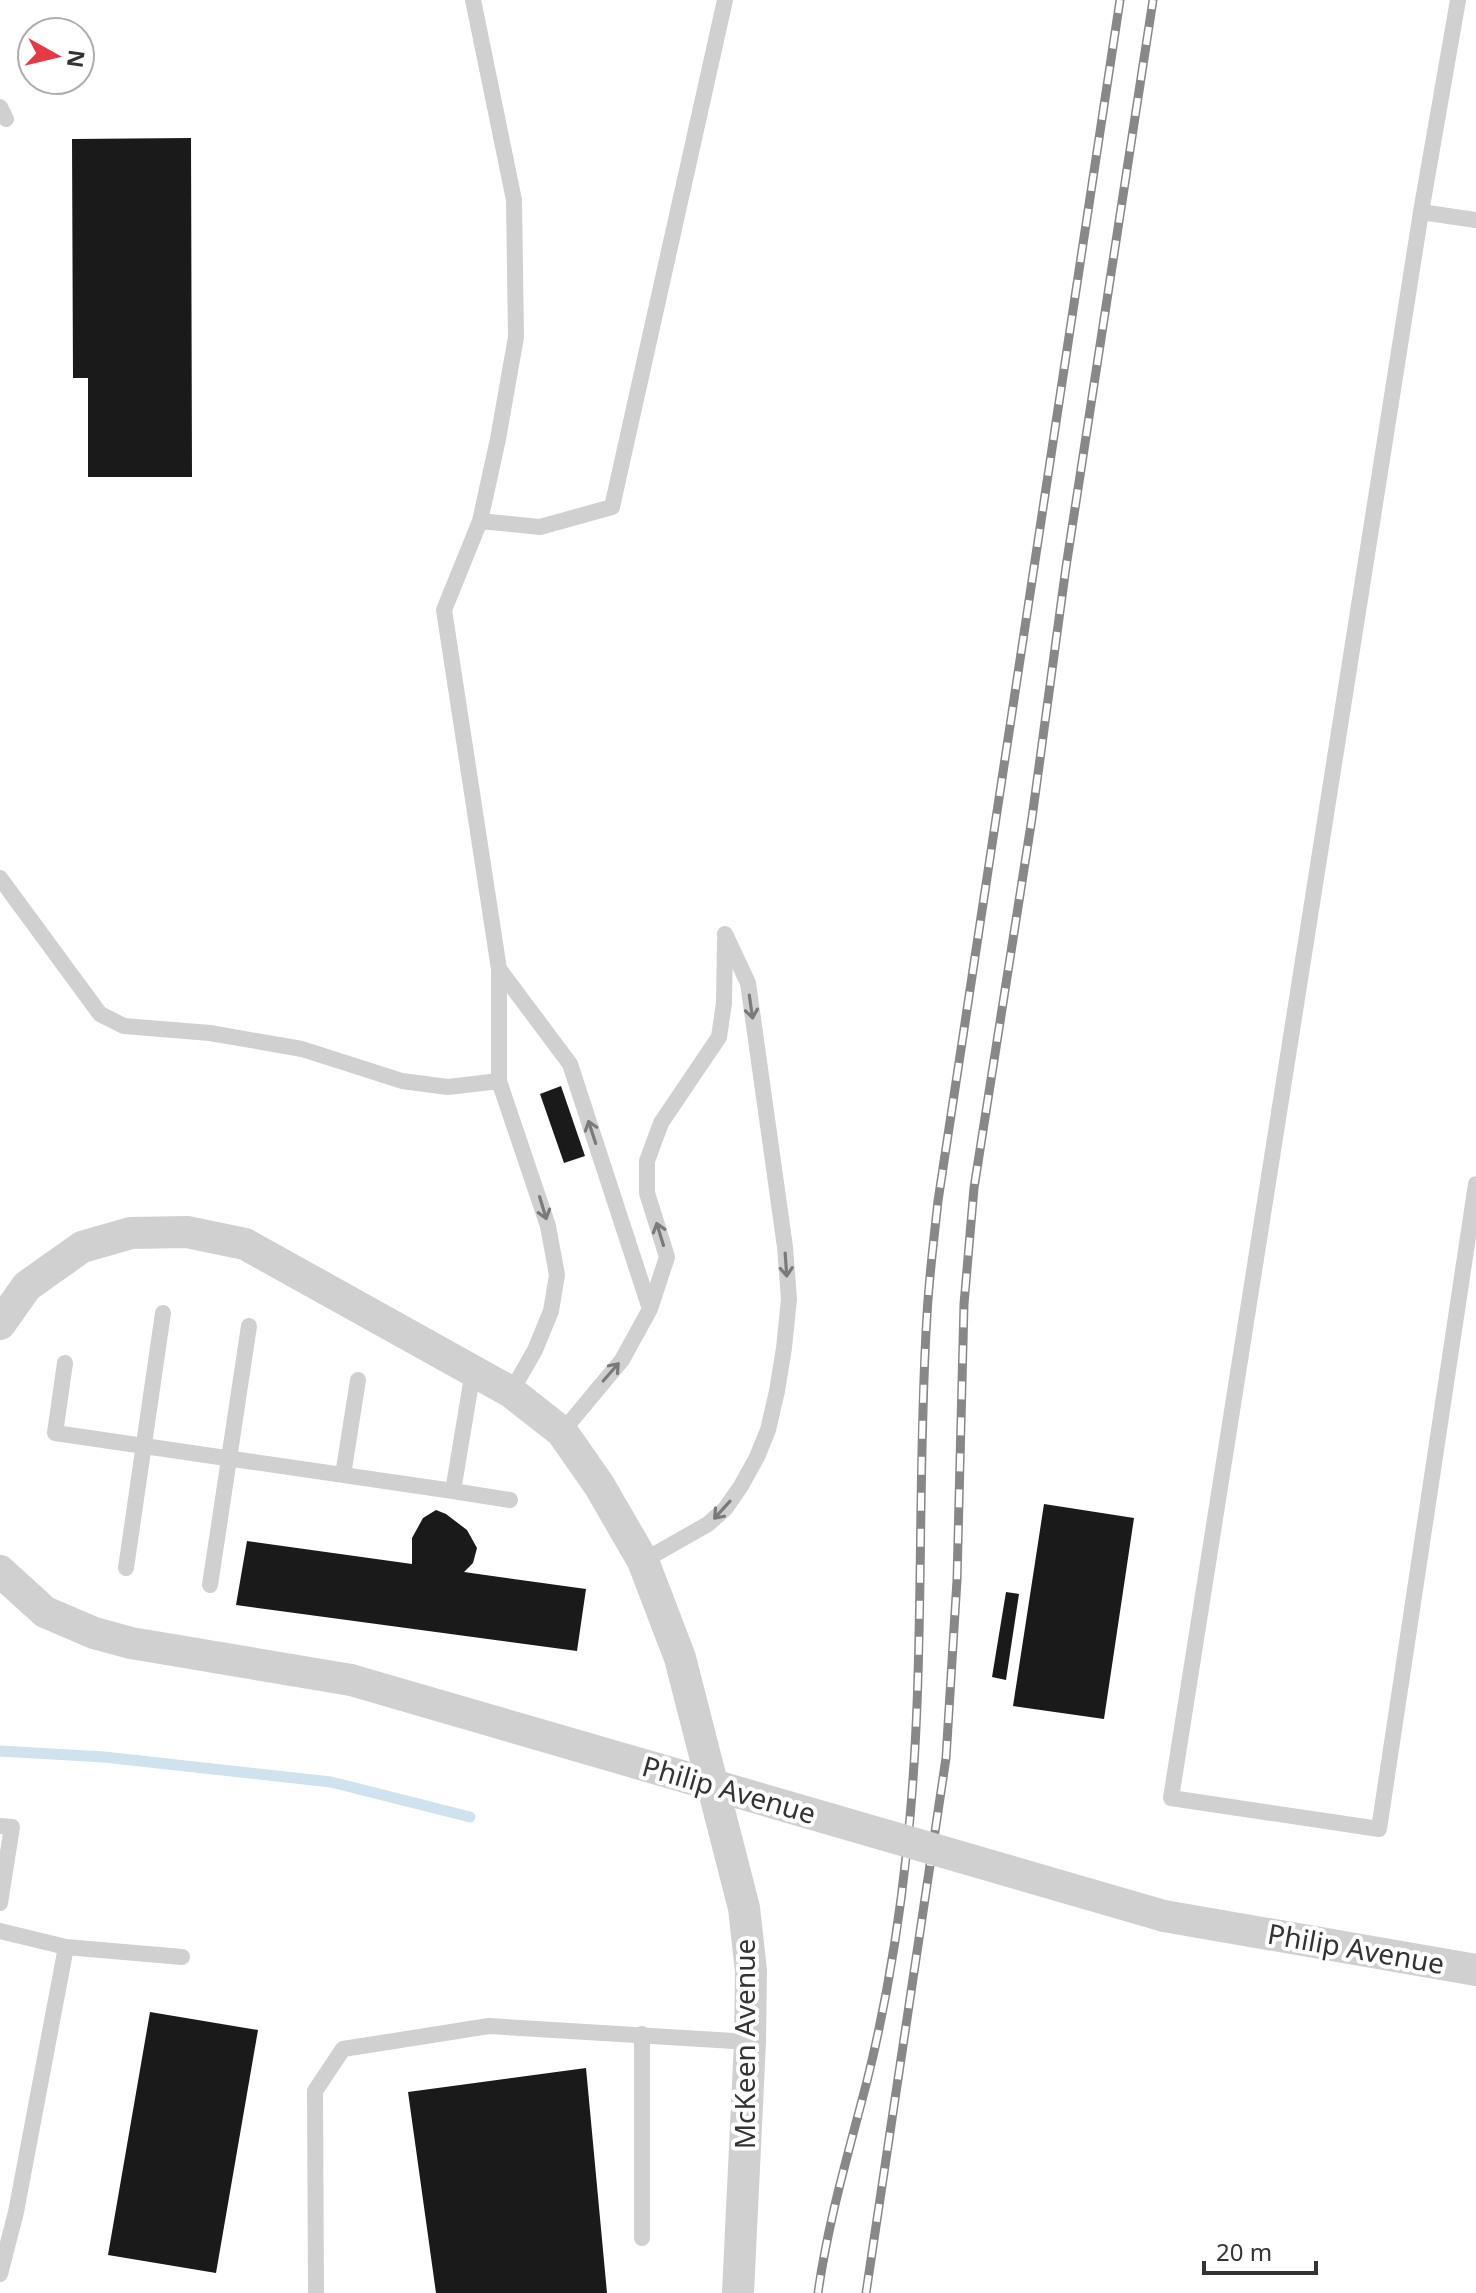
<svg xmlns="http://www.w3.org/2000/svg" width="1476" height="2293" viewBox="0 0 1476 2293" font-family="'Noto Sans',sans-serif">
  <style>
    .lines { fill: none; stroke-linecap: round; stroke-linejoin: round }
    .stream { stroke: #cfe2ee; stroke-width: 11 }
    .building { fill: #1a1a1a }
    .lane { stroke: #d0d0d0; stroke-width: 16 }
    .street { stroke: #d0d0d0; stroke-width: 32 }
    .rail-casing { stroke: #888; stroke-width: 9 }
    .rail { stroke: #fff; stroke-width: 6; stroke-dasharray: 18; stroke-linecap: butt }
    .street-bridge { stroke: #d0d0d0; stroke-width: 32 }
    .oneway { stroke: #7a7a7a }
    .labels { text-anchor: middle; stroke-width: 8; stroke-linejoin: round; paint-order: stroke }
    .street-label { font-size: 28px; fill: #333; stroke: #fff }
  </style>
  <rect width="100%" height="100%" fill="#fff"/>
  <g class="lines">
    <path class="stream" d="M0,1751L104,1757L331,1782L470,1817"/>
  </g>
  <path class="building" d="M191,138L192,477H88V378H73L72,139Z
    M561,1086L585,1156L564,1163L540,1094Z
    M1044,1504L1134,1518L1104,1719L1013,1706Z
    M436,1510L446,1514L467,1530L477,1548L473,1563L464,1572L586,1589L577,1651L236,1605L247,1541L412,1564V1538L423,1518Z
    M1006,1592L1019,1594L1006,1680L992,1677Z
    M150,2012L258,2030L216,2273L108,2255Z
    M586,2068L607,2293H436L408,2092Z"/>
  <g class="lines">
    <path class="lane" d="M473,0L514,200L516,337L498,439L480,521L444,610L499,969V1081L548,1226L557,1275L551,1311L535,1350L511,1392
      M0,107L6,119
      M1421,212L1458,0
      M1476,220L1421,212L1171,1798L1379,1829L1476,1184
      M480,521L540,527L612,507L725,0
      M0,878L100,1014L124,1026L210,1033L302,1049L402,1081L448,1087L499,1081
      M499,969L570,1064L650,1309L622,1360L562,1432
      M650,1309L667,1257L647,1193V1161L661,1123L719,1037L724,1003L725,940
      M65,1363L55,1433L453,1491
      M473,1371L453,1491L510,1500
      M343,1475L358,1380
      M643,1561L708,1524L725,1509L741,1486L757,1457L768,1430L777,1391L784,1348L789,1299L785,1247L748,983L725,934
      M126,1568L163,1313
      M210,1585L249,1326
      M0,1826L12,1827L0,1903
      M0,1931L66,1947L182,1957
      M642,2034V2238
      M0,2274L16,2212L66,1947
      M316,2293L315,2091L343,2049L489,2026L750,2042"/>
    <path class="street" d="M0,1324L27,1286L82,1247L131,1233L187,1232L245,1244L511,1392L562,1432L599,1485L643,1561L680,1658L744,1908L751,1971L750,2042L738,2293
      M0,1571L45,1612L94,1633L131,1643L351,1680
      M1164,1916L1476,1970"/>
    <defs>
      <path id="rail" d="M818,2293C828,2221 849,2151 867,2081C886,2005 899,1925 907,1848C926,1671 916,1492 927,1315C929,1277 934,1239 938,1201L1120,0
        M866,2293L946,1758L957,1580L964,1304L974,1188L1032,818L1066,567L1153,0"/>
    </defs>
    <use href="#rail" class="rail-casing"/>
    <use href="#rail" class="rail"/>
    <path class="street-bridge" d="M351,1680L1164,1916"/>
  </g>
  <defs><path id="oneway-shaft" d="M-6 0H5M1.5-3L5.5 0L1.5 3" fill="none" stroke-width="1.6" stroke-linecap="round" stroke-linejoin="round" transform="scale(2)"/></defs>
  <g class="oneway">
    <use href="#oneway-shaft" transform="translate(751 1007) rotate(82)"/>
    <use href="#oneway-shaft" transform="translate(592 1132) rotate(-108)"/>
    <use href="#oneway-shaft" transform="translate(543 1208) rotate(73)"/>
    <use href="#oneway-shaft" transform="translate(660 1234) rotate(-107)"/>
    <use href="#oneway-shaft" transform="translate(786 1265) rotate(86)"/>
    <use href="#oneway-shaft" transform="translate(611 1372) rotate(-49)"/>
    <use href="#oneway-shaft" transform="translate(722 1510) rotate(132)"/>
  </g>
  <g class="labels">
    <g class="street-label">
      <text transform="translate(729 1790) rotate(16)" y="10">Philip Avenue</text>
      <text transform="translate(1356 1949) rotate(10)" y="10">Philip Avenue</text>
      <text transform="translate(745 2044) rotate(-90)" y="10">McKeen Avenue</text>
    </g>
  </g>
  <g transform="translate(56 56) rotate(98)"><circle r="38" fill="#ffffff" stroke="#adadad" stroke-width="2"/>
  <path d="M0-6L14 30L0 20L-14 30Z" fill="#e63946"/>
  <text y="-12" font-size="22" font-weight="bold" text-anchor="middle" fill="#333333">N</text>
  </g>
  <path d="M1204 2261v12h112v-12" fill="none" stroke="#333333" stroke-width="4"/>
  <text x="1216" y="2261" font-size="24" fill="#333333" stroke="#ffffff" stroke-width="6" paint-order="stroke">20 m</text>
</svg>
